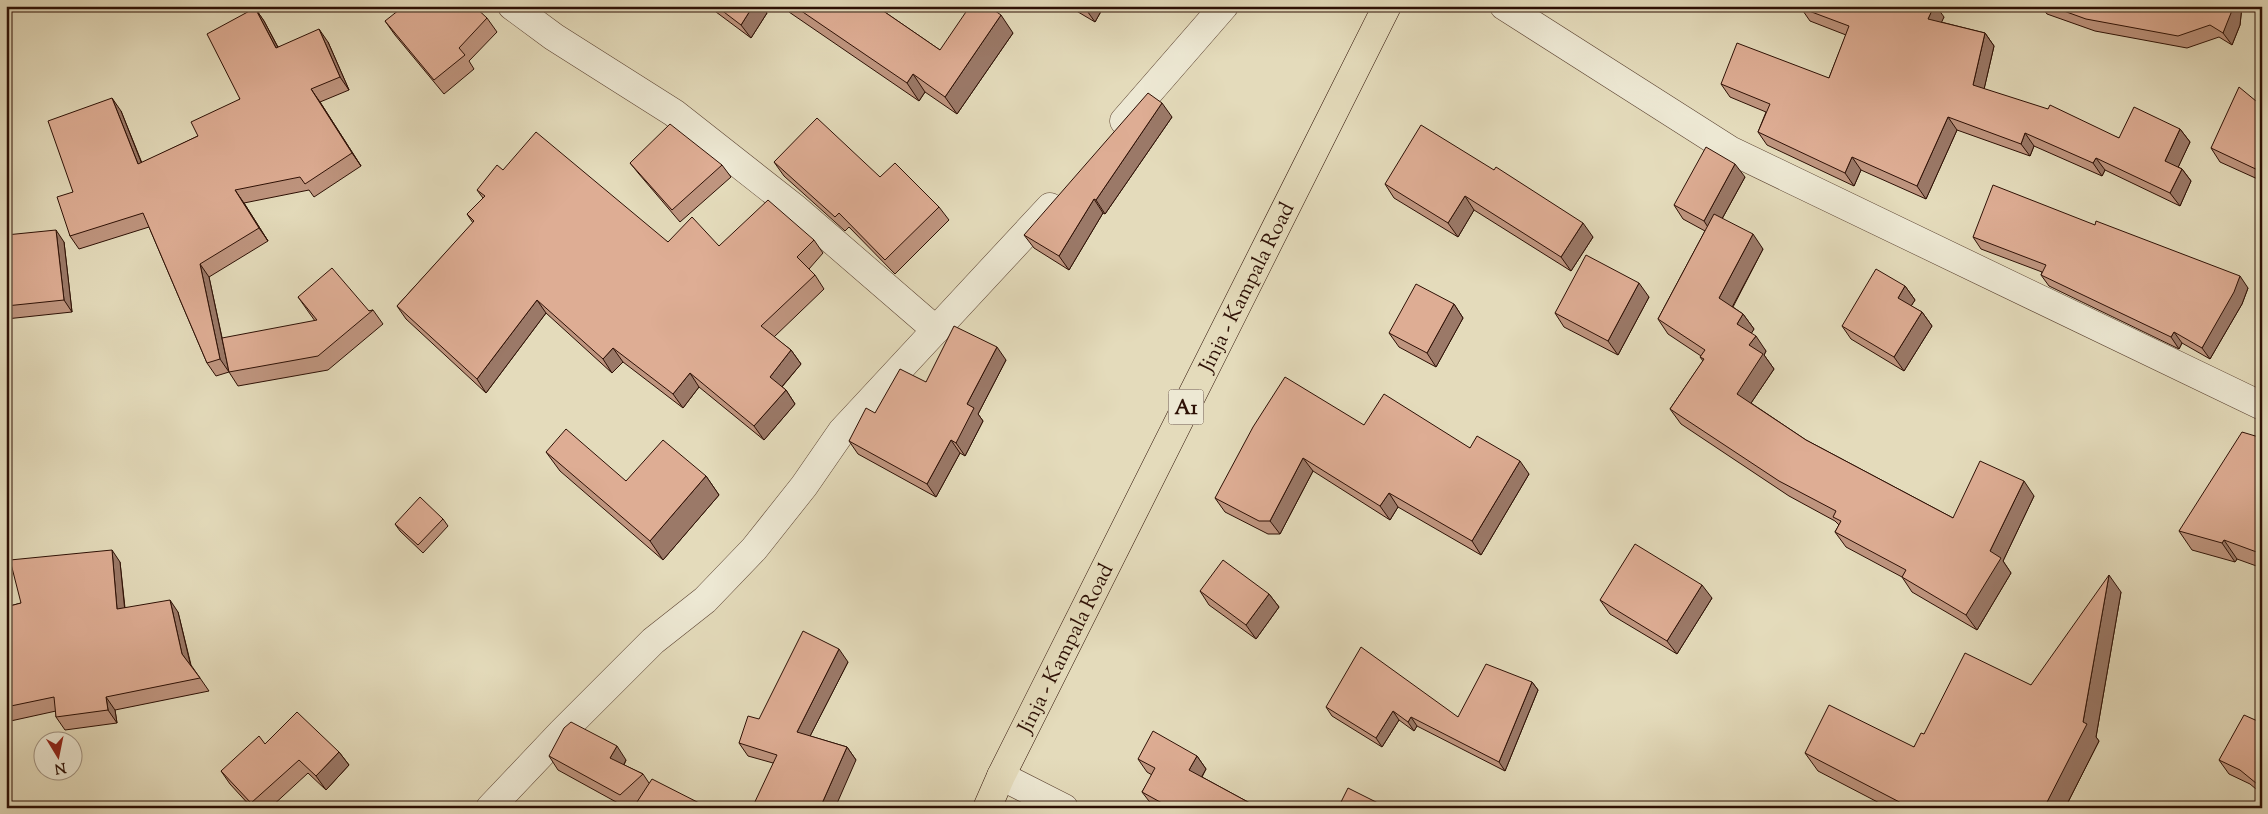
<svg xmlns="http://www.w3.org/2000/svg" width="2268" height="814" viewBox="0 0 2268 814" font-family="'Sorts Mill Goudy',serif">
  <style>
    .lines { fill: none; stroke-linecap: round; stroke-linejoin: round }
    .minor-casing { stroke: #5b4332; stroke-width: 29 }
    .trunk-casing { stroke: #2d1005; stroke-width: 29 }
    .minor { stroke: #ede8d3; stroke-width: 28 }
    .trunk { stroke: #e4dbbb; stroke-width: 28 }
    .wall { fill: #bf957f; stroke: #2d1005 }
    .shaded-wall { fill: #9b7968; stroke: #2d1005 }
    .building { fill: #dead94; stroke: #2d1005 }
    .labels { text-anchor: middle; stroke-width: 4; stroke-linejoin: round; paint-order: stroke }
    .shield { fill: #ede8d3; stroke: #675143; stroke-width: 1 }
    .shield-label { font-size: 20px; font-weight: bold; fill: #2d1005 }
    .street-label { font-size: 21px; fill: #2d1005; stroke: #ede8d3 }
  </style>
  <rect width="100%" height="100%" fill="#e4dbbb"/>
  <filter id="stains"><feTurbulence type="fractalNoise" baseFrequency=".004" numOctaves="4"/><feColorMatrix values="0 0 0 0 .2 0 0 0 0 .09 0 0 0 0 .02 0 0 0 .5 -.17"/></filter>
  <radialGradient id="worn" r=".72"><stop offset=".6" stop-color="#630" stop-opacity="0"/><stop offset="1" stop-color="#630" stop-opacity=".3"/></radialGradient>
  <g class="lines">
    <defs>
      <path id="minor" d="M512,6L554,37L674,113L796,209L936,330
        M1504,6L1730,150L2262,406
        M1124,121L1224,6
        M1001,776L1064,808
        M490,808L562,732L653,641L705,600L754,549L804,486L842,431L1050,207"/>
      <g id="trunk">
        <path id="s1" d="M987,808L1001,776L1387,6"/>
      </g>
    </defs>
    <use href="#minor" class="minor-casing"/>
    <use href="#trunk" class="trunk-casing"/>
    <use href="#minor" class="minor"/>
    <use href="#trunk" class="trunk"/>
  </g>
  <path class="wall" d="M40,6H49L41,8Z
    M708,6H762L767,13L751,38Z
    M784,6H876L940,50L1013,33L957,114L925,92L919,101L789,12Z
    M1068,6H1104L1095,22Z
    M2041,6H2242L2240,25L2232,45L2219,37L2187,48L2095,31L2047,14Z
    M255,8L264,21L278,47L328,42L349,90L320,102L361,166L314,197L309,190L244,203L268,241L209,277L226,356L315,321L298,297L369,311L373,310L383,324L328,370L238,386L229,372L216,376L207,363L149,227L79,249L70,236L73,192L121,111L142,163L198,136L240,99Z
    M425,8L487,18L497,32L469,61L474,69L444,94L395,35L385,21Z
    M1801,8L1944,17L1941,22L1985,33L1994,46L1984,89L2119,138L2180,129L2190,142L2178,167L2182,169L2191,181L2180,206L2105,170L2102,176L2034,146L2030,156L1957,130L1926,199L1861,170L1854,186L1767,145L1758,132L1766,112L1730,97L1721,84L1829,78L1846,35L1810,21Z
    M2262,106V181L2220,162L2211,148Z
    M1172,117L1105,214L1103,213L1069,270L1034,248L1024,235Z
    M774,162L880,177L939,207L949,220L895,274L849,227L845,231L784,176Z
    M630,163L722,165L731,177L680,222L639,174Z
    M503,170L668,242L719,246L814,240L823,253L809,269L815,275L824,289L774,337L791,350L801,364L782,387L786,390L795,404L764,440L699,387L683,408L623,362L612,373L546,313L486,393L406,319L397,306L473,223L467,214L483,198L477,190Z
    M1494,170L1593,237L1571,271L1474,210L1458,237L1394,198L1385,184Z
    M1745,177L1722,219L1763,249L1733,307L1743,314L1754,329L1751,333L1766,351L1764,355L1774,369L1751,403L1806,440L1953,518L2034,496L2003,561L2011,573L1977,630L1912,592L1902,577L1846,547L1835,532L1839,525L1835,521L1789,496L1681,424L1670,409L1703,361L1700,357L1701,356L1668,334L1658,319L1705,231L1683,219L1674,205Z
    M6,235L64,242L72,312L6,319Z
    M1973,237L2248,288L2242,304L2210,359L2182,343L2179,349L2049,286L2041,275L2042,272L1981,249Z
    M1905,286L1915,300L1911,306L1922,312L1932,326L1904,371L1851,339L1842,326Z
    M1649,297L1618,355L1564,327L1555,313Z
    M1454,304L1463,318L1436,367L1399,347L1389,333Z
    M1006,360L978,414L983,421L965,456L960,453L936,497L858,454L849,441L875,413L926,382Z
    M1364,425L1470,448L1529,474L1481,555L1398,507L1390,520L1313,471L1280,534H1268L1225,512L1215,498Z
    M2262,438V568L2237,559L2235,562L2192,550L2179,531Z
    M546,452L626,481L706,476L719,495L663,560L560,471Z
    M443,519L448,526L423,553L400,531L395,524Z
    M120,562L125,608L178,612L191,665L209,691L115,710L117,723L65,730L56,717V711L6,722V607L21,603Z
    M1200,591L1269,594L1279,607L1256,639L1209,605Z
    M2121,592L2096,737L2099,741L2065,808H1889L1818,771L1805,753L1914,747L1924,734L2031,685Z
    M1712,598L1677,654L1610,614L1600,600Z
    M848,662L810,736L847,747L856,760L773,763L748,756L739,743L759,719Z
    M1532,682L1538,690L1505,771L1417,726L1414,731L1399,720L1382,747L1332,716L1326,707L1458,717Z
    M2262,723V794L2250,784L2229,774L2219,760Z
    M265,744L339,752L349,765L326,790L308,773L270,808H252L230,784L221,771Z
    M549,756L626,760L624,765L643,774L649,783L709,808H637L635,805L636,803L631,808H627L558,770Z
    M1197,756L1206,769L1202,777L1259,808H1156L1152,805L1142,792L1152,775L1147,772L1138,759Z"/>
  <path class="shaded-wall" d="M753,6H762L767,13L751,38L741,25Z
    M1086,6H1104L1095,22L1085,8Z
    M1934,6H1936L1944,17L1937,32L1928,19Z
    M2232,6H2242L2240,25L2232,45L2223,33Z
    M255,8L264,21L285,61L276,48Z
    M1001,15L1013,33L957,114L945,97Z
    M319,29L328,42L349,90L340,77Z
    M1985,33L1994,46L1982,98L1973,85Z
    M913,74L925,92L919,101L907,83Z
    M311,89L320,102L361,166L352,153Z
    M112,98L121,111L147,177L138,164Z
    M1162,103L1172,117L1105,214L1096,200Z
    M1948,117L1957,130L1926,199L1917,186Z
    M2180,129L2190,142L2175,174L2165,161Z
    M2025,133L2034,146L2030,156L2021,144Z
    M1852,157L1861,170L1854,186L1845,173Z
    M2096,158L2105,170L2102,176L2093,163Z
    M1735,164L1745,177L1713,235L1704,221Z
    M2182,169L2191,181L2180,206L2170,193Z
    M235,190L244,203L268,241L259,228Z
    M1465,196L1474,210L1458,237L1448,223Z
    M1094,199L1103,213L1069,270L1059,256Z
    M1583,223L1593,237L1571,271L1561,257Z
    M56,230L64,242L72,312L64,300Z
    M1753,234L1763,249L1729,313L1719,298Z
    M200,264L209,277L229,372L220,359Z
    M2240,276L2248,288L2242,304L2210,359L2202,348Z
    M1639,283L1649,297L1618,355L1608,341Z
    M1905,286L1915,300L1907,312L1898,298Z
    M537,300L546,313L486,393L477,379Z
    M1454,304L1463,318L1436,367L1427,353Z
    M1922,312L1932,326L1904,371L1894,357Z
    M1743,314L1754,329L1748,339L1737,324Z
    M2174,332L2182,343L2179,349L2171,337Z
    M1756,336L1766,351L1764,355L1774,369L1747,409L1737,394L1749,345Z
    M997,347L1006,360L978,414L983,421L965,456L956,443L967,404Z
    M613,348L623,362L612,373L603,359Z
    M791,350L801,364L779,390L770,377Z
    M690,373L699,387L683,408L673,394Z
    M786,390L795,404L764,440L754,426Z
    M951,440L960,453L936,497L927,484Z
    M1303,458L1313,471L1280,534L1270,521Z
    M1520,461L1529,474L1481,555L1472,541Z
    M706,476L719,495L663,560L650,541Z
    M2024,481L2034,496L2003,561L2011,573L1977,630L1966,615L1990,551Z
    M1389,493L1398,507L1390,520L1380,506Z
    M2224,540L2237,559L2235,562L2222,543Z
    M112,550L120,562L126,622L117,609Z
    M2109,575L2121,592L2096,737L2099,741L2065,808H2044L2083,722Z
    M1702,585L1712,598L1677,654L1667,641Z
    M1269,594L1279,607L1256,639L1246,625Z
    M170,600L178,612L191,667L182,654Z
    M839,649L848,662L806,744L797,732Z
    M1532,682L1538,690L1505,771L1499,762Z
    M106,697L115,710L117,723L108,710Z
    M1393,711L1399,720L1382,747L1376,738Z
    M1411,717L1417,726L1414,731L1408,722Z
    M617,746L626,760L620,772L610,758Z
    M847,747L856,760L835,808H820Z
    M339,752L349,765L326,790L316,776Z
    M1197,756L1206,769L1198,783L1189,770Z"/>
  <path class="building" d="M404,6H424L425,8L426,6H474L487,18L459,48L465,55L434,80L385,21Z
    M716,6H753L741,25Z
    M794,6H876L940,50L970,6H988L1001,15L945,97L913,74L907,83Z
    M1802,6H1934L1928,19L1985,33L1973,85L2048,109L2050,105L2119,138L2134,107L2180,129L2165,161L2182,169L2170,193L2096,158L2093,163L2025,133L2021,144L1948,117L1917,186L1852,157L1845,173L1758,132L1770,104L1721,84L1737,43L1829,78L1849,26L1801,8Z
    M2050,6H2232L2231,13L2223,33L2210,25L2178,36L2086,19Z
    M255,8L276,48L319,29L340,77L311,89L352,153L305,184L300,177L235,190L259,228L200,264L220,359L207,363L143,213L70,236L57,197L73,192L48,121L112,98L138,164L198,136L191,122L240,99L207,34Z
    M2239,87L2262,106V172L2211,148Z
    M1148,93L1162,103L1096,200L1094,199L1059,256L1024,235Z
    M817,118L880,177L895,163L939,207L885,260L839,213L835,217L774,162Z
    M670,124L722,165L672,210L630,163Z
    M1421,125L1494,170L1496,167L1583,223L1561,257L1465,196L1448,223L1385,184Z
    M536,132L668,242L692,217L719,246L768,200L814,240L797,257L815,275L761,326L791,350L770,377L786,390L754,426L690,373L673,394L613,348L603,359L537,300L477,379L397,306L474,221L467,214L485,196L477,190L497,165L503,170Z
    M1706,147L1735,164L1704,221L1674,205Z
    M1993,185L2095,225L2096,221L2240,276L2234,292L2202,348L2174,332L2171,337L2041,275L2046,265L1973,237Z
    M1714,214L1753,234L1719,298L1743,314L1737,324L1756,336L1749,345L1763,354L1737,394L1806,440L1953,518L1980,461L2024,481L1990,551L2001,558L1966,615L1902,577L1906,570L1835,532L1841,521L1833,517L1836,511L1779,481L1670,409L1704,359L1700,357L1705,350L1658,319Z
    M56,230L64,300L6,306V235Z
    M1586,255L1639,283L1608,341L1555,313Z
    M332,268L369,311L373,310L318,356L229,372L222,338L317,320L298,297Z
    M1876,269L1905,286L1898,298L1922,312L1894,357L1842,326Z
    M1416,284L1454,304L1427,353L1389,333Z
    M954,326L997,347L967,404L974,408L956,443L951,440L927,484L849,441L866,408L875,413L900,369L926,382Z
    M1285,377L1364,425L1384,394L1470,448L1477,436L1520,461L1472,541L1389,493L1380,506L1303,458L1270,521H1259L1215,498L1253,427Z
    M566,429L626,481L663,440L706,476L650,541L546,452Z
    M2242,432L2262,438V554L2224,540L2222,543L2179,531Z
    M420,497L443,519L418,545L395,524Z
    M1635,544L1702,585L1667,641L1600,600Z
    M112,550L117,609L170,600L182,654L200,678L106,697L108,710L56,717L54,697L6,707V607L21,603L10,560Z
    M1223,560L1269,594L1246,625L1200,591Z
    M2109,575L2083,722L2087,724L2044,808H1911L1805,753L1829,705L1914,747L1921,733L1924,734L1965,653L2031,685Z
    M803,631L839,649L797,732L847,747L820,808H752L777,755L739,743L748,716L759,719Z
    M1361,647L1458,717L1486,664L1532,682L1499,762L1411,717L1408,722L1393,711L1376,738L1326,707Z
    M297,712L339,752L316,776L299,760L251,803L221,771L259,736L265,744Z
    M2244,715L2262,723V788L2240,770L2219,760Z
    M571,722L617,746L610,758L643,774L620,795L549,756L564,728Z
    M1153,731L1197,756L1189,770L1259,808H1171L1142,792L1155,768L1138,759Z
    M652,779L709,808H641L635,805Z
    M1348,788L1384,806L1383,808H1338Z
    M735,803L746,808H733Z"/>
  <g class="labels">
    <rect class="shield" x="1168.5" y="389.5" width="35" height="35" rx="4"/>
    <g class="shield-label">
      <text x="1186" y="414">A1</text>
    </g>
    <g class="street-label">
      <text dy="7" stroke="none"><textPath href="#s1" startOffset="582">Jinja - Kampala Road</textPath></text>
      <text dy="7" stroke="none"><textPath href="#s1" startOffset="178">Jinja - Kampala Road</textPath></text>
    </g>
  </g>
  <rect width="2268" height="814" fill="none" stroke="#e4dbbb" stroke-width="25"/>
  <rect x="8" y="8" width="2253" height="799" fill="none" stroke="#2d1005" stroke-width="2.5"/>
  <rect x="12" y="12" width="2243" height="789" fill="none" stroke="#2d1005"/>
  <g transform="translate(58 756) rotate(170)"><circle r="24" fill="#ede8d3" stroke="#a09281"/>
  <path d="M0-4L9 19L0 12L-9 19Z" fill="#8f2418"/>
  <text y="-8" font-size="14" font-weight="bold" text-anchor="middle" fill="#2d1005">N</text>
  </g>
  <rect width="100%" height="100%" filter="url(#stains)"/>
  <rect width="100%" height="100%" fill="url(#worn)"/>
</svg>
